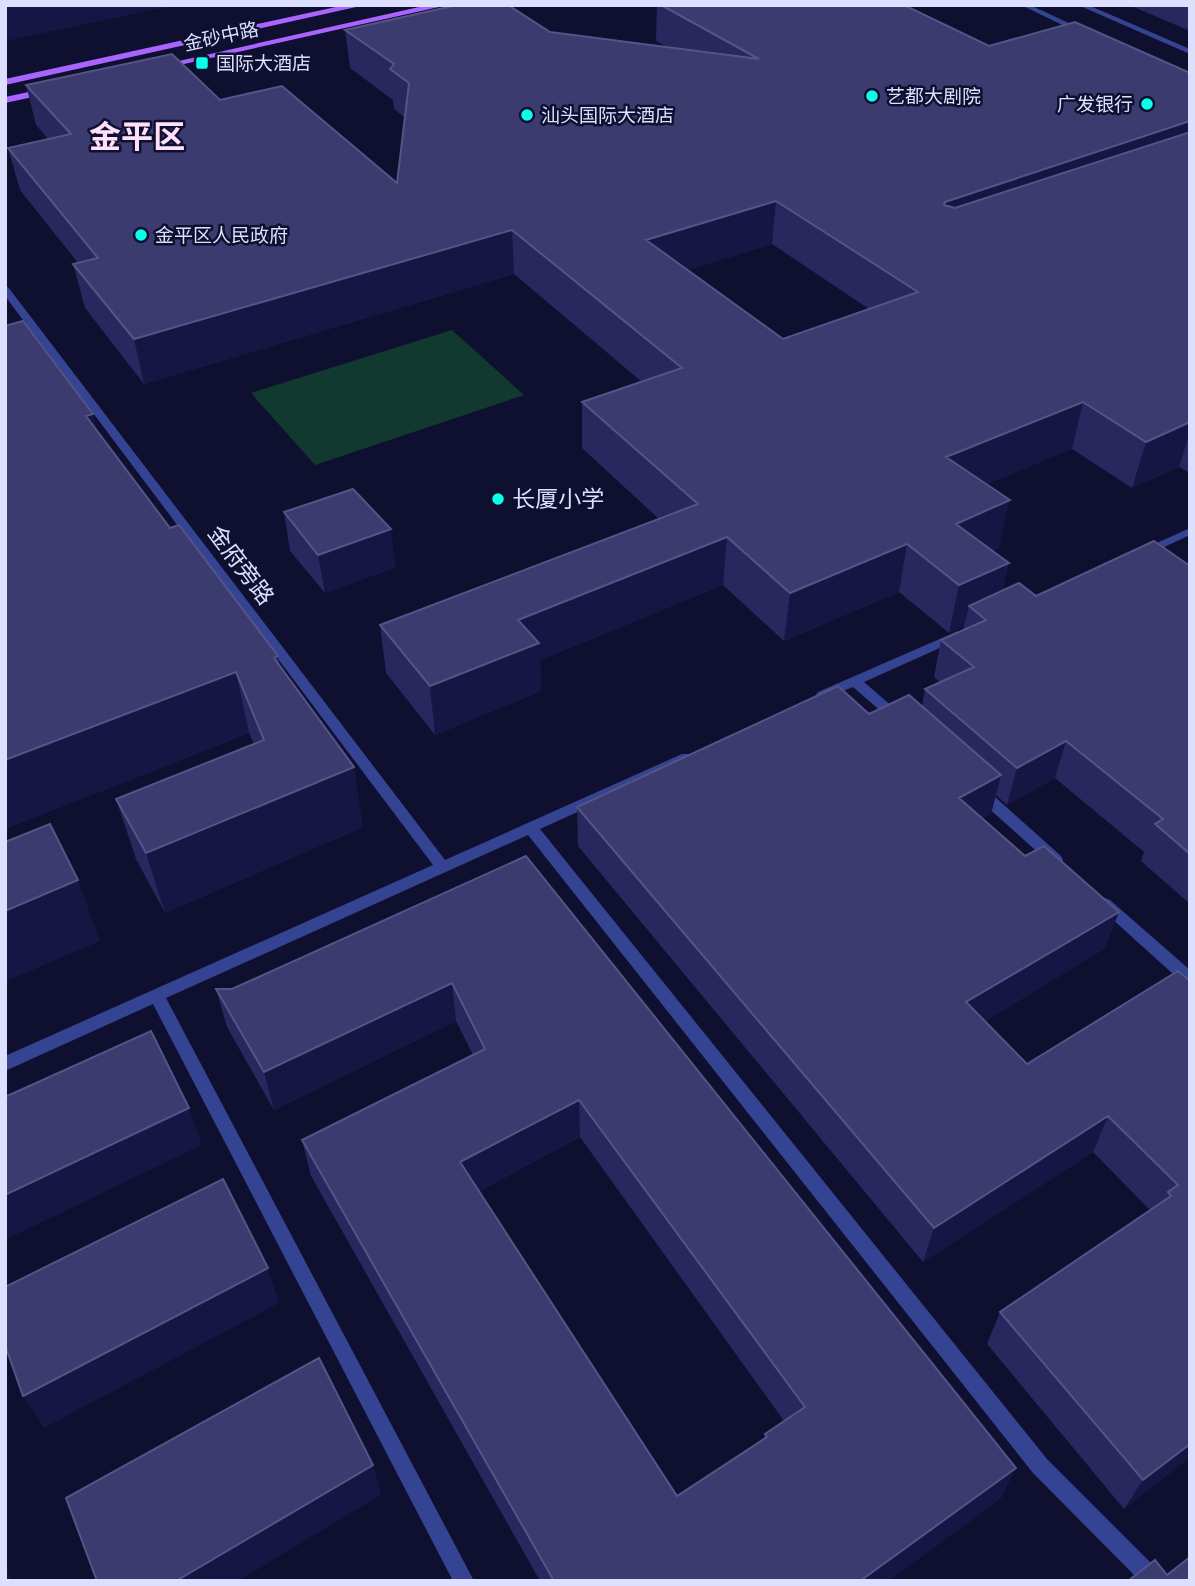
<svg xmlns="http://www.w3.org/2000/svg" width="1195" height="1586" viewBox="0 0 1195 1586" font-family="Inter,'Noto Sans SC',sans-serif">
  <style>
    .green { fill: #113930 }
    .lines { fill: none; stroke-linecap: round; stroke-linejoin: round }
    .minor { fill: #354492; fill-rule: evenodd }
    .tertiary { fill: #354492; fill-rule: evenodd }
    .primary { fill: #a764ff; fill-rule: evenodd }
    .wall { fill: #28275e; fill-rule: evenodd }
    .shaded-wall { fill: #161544 }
    .building { fill: #3b3b6f; stroke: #545486; stroke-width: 2; fill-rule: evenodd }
    .poi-dot { fill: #09ffe8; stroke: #0f102f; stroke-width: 2.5 }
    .labels { text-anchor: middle; stroke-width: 5; stroke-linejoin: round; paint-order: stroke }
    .far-street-label { font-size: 19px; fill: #dddfff; stroke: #0f102f }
    .far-poi-label { font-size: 19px; fill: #dddfff; stroke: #0f102f; text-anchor: start }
    .poi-label { font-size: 23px; fill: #dddfff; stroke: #0f102f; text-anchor: start }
    .street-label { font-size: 23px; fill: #dddfff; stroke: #0f102f }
    .far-town-label { font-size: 32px; font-weight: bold; fill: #ffdff9; stroke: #0f102f }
  </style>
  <rect width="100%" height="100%" fill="#0f102f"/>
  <path class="green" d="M452,330L524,395L315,465L251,393Z"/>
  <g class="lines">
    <path class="minor" d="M5,286L8,287L445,860L682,754H692L694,757L692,760L540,829L1047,1459L1162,1574L1165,1581H1140L1033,1473L528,835L166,998L474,1581H453L153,1004L5,1071V1056L433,865L5,296Z
      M1190,528V535L1147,555H1139L1137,552Z
      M958,631L962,632L964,635L962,638L864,682L902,715L904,718L902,721H892L853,687L823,699L816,695L818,692Z
      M980,787L985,788L1061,856L1063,860L1061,864H1051L975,796L973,792Z
      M1105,898L1110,900L1190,970V986L1184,984L1100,908L1098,904L1100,900Z"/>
    <path class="tertiary" d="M1021,5H1030L1088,32L1081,34Z
      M1078,5H1088L1190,49V54Z"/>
    <path class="primary" d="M345,5H365L5,85V79Z
      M428,5H448L157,70L152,67Z
      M52,87L56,88V92L5,103V97Z"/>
  </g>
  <path class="wall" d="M657,5H904L989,46L1190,73V473L1179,467L1132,488L1072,449L986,484L999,548L992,551L1003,591L1036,596L1190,566V904L1141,861L1144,852L1055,778L1007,805L996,795L991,814L982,818L1025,856L1119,912L1104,949L985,1021L1027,1064L1190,981V1457L1124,1509L987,1344L1000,1312L1150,1210L1093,1152L923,1262L578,846L577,807L869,714L922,706L925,689L940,682L934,677L941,640L963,630L964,626L949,633L899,592L784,641L723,585L540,660L541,691L435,735L386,673L380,625L659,519L582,448V402L642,382L514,274L144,384L85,308L73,264L78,263L20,190L8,148L48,139L36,125L26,85L220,100L397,183L404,117L394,109L393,100L350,68L345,30L550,32L667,47L656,41ZM772,244L869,309L783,339L688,270Z
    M1129,5H1190V31Z
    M5,326L97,431L170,528L278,656L280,665L363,827L165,913L136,859L116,799L254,744L249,733L5,829Z
    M284,512L396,567L325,593L290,551Z
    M526,856L1001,1498L888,1581H540L311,1176L302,1140L473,1055L456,1021L274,1110L227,1027L216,989H232ZM580,1137L784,1421L765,1434L764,1439L677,1496L479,1191Z"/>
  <path class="shaded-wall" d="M5,5H177L5,41Z
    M1190,121V149L937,248L945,202Z
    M776,201L772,244L645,284L646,240Z
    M512,230L514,274L144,384L134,339Z
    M1083,402L1072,449L937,504L946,457Z
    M93,414L108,472L86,416Z
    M1190,422V432L1179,467L1132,488L1146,442Z
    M1010,500L999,548L946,572L956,524Z
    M391,529L396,567L325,593L318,555Z
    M727,537L723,585L540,660L541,691L435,735L430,686L518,620Z
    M907,544L899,592L784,641L790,593Z
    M1009,563L998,611L969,606L964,626L949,633L959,585Z
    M236,672L249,733L5,829V760Z
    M1066,741L1055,778L1007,805L1017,768Z
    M354,767L363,827L165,913L146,853Z
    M1001,775L991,814L950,836L959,798Z
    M78,880L100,941L5,982V911Z
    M1119,912L1104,949L955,1039L966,1002Z
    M452,983L456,1021L274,1110L264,1072Z
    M579,1100L580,1137L465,1198L460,1162Z
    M189,1108L202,1145L5,1240V1195Z
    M1108,1116L1093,1152L923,1262L934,1228Z
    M268,1268L279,1303L44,1428L23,1396Z
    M1190,1444V1457L1124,1509L1143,1480Z
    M373,1465L381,1495L238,1581H176Z
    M1016,1468L1001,1498L888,1581H860Z
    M5,1562L11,1581H5Z"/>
  <path class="building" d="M457,5H508L550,32L759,59L661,5H904L989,46L1075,22L1190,73V121L945,202L944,205L955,208L1190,132V422L1146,442L1083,402L946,457L1010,500L956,524L1009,563L959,585L907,544L790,593L727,537L518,620L539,643L430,686L380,625L698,504L582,402L682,368L512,230L134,339L73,264L98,258L8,148L71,134L26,85L172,54L220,100L282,86L397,183L409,83L390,69L394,64L345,30ZM776,201L918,292L783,339L646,240Z
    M23,321L93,414L86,416L170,528L179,525L278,656L274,658L354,767L146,853L116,799L264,740L236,672L5,760V326Z
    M353,489L391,529L318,555L284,512Z
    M1154,541L1190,566V854L1155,824L1163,819L1066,741L1017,768L925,689L974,667L941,640L986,620L969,606L1019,583L1036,596Z
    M838,686L869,714L909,695L1001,775L959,798L1025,856L1044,846L1119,912L966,1002L1027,1064L1178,971L1190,981V1444L1143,1480L1000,1312L1171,1196L1168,1192L1178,1185L1108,1116L934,1228L577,807Z
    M50,824L78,880L5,911V842Z
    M526,856L1016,1468L860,1581H554L302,1140L485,1049L452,983L264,1072L216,989H232ZM579,1100L805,1407L765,1434L767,1437L677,1496L460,1162Z
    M151,1031L189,1108L5,1195V1097Z
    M223,1179L268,1268L23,1396L5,1345V1287Z
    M319,1358L373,1465L176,1581H97L66,1498Z
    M1190,1557V1581H1128L1155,1560L1167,1575Z"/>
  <g class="poi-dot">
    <rect x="195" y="56" width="14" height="14" rx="3.5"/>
    <circle cx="872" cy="96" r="7"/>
    <circle cx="1147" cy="104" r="7"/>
    <circle cx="527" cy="115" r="7"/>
    <circle cx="141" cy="235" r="7"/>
    <circle cx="498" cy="499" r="7"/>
  </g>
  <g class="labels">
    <g class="far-street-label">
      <text transform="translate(221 36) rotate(-12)" y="7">金砂中路</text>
    </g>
    <g class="far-poi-label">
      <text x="216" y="70">国际大酒店</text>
      <text x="886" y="103">艺都大剧院</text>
      <text x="1133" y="111" text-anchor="end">广发银行</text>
      <text x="541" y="122">汕头国际大酒店</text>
      <text x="155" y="242">金平区人民政府</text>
    </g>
    <g class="poi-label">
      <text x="512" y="507">长厦小学</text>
    </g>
    <g class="street-label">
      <text transform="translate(241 565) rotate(53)" y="8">金府旁路</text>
    </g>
    <g class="far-town-label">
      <text x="137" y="148">金平区</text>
    </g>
  </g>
  <rect width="1195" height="1586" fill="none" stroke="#dddfff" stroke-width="14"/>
</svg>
